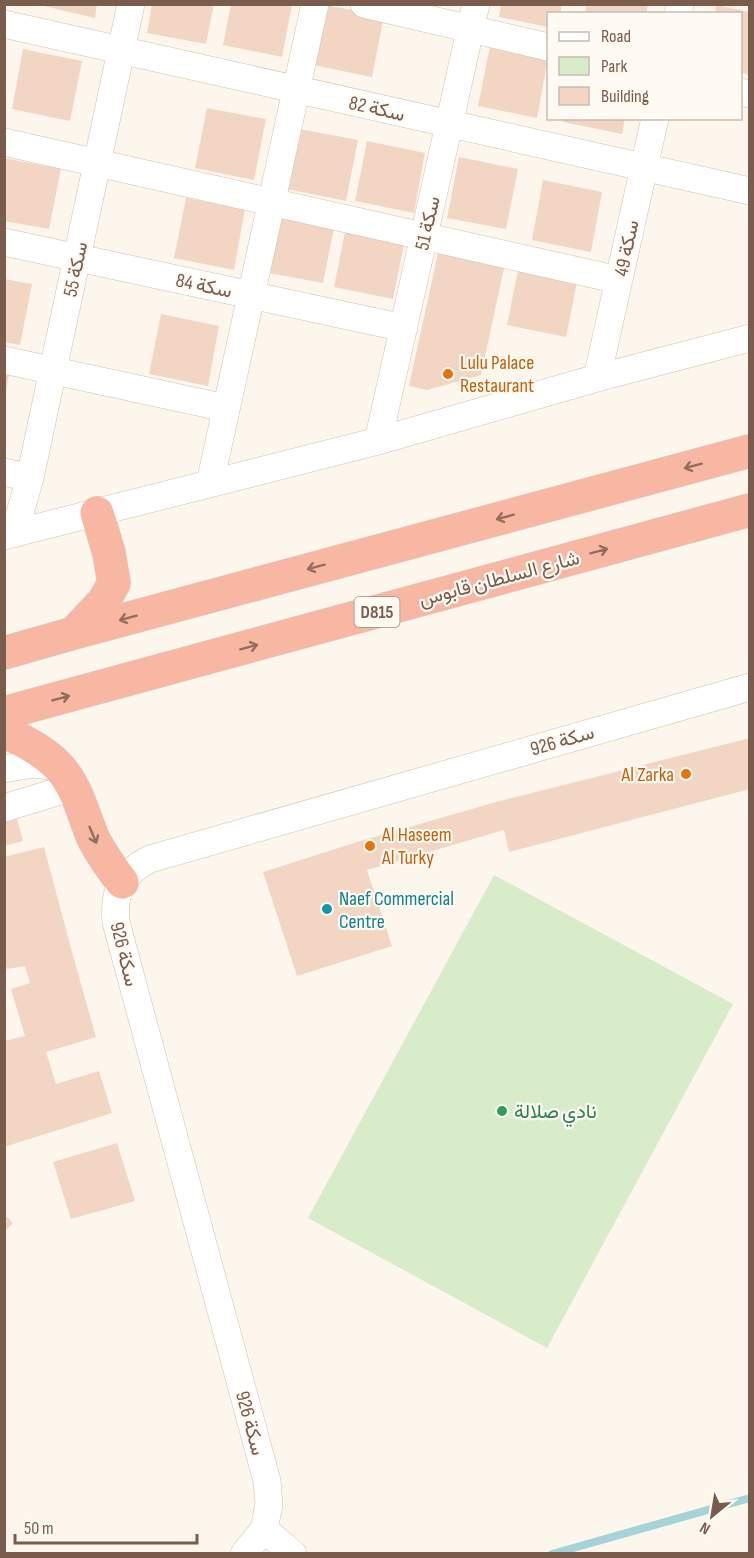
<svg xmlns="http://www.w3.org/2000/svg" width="754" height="1558" viewBox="0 0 754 1558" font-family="'Sofia Sans Condensed',Vazirmatn,sans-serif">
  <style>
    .green { fill: #d8ecc9 }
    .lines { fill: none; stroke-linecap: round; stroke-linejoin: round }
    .stream { stroke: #a5d3da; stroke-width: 8 }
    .building { fill: #f3d5c3 }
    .minor-casing { stroke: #d1beb0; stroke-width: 28 }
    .highway-casing { stroke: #dad1cd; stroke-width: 34 }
    .minor { stroke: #fff; stroke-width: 27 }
    .highway { stroke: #f7b7a3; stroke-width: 33 }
    .oneway { stroke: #936e5e }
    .food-dot { fill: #e8710a; stroke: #fffaf3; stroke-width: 2 }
    .culture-dot { fill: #0f9aa8; stroke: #fffaf3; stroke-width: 2 }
    .leisure-dot { fill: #2e9e5b; stroke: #fffaf3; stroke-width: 2 }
    .labels { text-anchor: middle; stroke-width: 4.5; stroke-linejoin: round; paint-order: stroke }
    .shield { fill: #fffaf3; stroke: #a28b7f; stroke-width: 1.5 }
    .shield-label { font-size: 18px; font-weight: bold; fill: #7a5c4d }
    .street-label { font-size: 20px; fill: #7a5c4d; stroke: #fffaf3 }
    .food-label { font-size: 20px; fill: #c56008; stroke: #fffaf3; text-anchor: start }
    .culture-label { font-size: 20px; fill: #0d838f; stroke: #fffaf3; text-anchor: start }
    .leisure-label { font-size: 20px; fill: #27864d; stroke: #fffaf3; text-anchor: start }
  </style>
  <rect width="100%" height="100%" fill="#fdf6ec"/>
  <path class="green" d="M494,875L733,1004L547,1348L308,1218Z"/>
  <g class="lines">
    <path class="stream" d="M552,1554L750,1498"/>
  </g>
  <path class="building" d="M35,4H97L95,18Z
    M152,4H214L206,44L147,33Z
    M231,4H292L282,57L223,45Z
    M501,4H562L560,14H548V27L499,17Z
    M586,4H648L646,14H585Z
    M325,5L384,16L372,77L313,65Z
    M716,5L750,12V75L741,73V14H715Z
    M490,46L548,58L537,118L478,106Z
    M23,49L82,61L70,121L12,109Z
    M207,108L266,119L254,180L195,168Z
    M563,118H625L622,134L563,122Z
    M299,129L358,140L346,201L287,189Z
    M367,141L425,153L414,213L355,201Z
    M459,157L518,169L506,229L447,218Z
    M4,158L61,169L49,229L4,221Z
    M543,180L602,192L591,252L532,240Z
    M186,198L245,209L234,270L174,258Z
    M276,212L335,223L323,283L264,272Z
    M346,227L405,239L393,299L334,287Z
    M440,244L506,259L481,375L427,390L409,386Z
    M519,265L578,277L566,337L507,325Z
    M4,279L32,284L20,345L4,342Z
    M161,314L219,326L208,386L149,374Z
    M4,373L9,374L6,392H4Z
    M750,738V789L509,852L504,830L367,870L392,946L297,976L263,872L357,842L496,802Z
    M17,819L23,841L4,846V823Z
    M44,847L72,952L96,1037L46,1052L56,1084L99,1071L112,1113L4,1147V1041L25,1036L11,989L30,983L25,966L7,969L4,959V857Z
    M117,1143L135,1201L71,1219L53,1162Z
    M4,1214L13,1223L4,1232Z"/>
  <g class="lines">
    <defs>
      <path id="minor" d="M364,4L548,47
        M678,14L680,4
        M4,24L750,191
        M740,92L750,94
        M4,142L619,280
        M4,242L404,328
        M4,360L226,408
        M597,378L655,118
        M378,441L476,4
        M4,472L30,478
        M210,483L315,4
        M14,534L30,478L131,4
        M4,536L378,441L597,378L750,338
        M4,769L33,764L59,767
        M4,808L73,787
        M264,1529L293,1554
        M244,1554L264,1529L269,1505L267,1481L116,922C113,891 122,873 150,859L750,687"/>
      <path id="highway" d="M74,633L104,601L114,583L109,553L97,513
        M4,653L74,633L750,451
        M4,713L750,510
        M4,731C23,741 44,751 58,766C78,787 83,815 94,840C102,855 112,869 122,882"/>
    </defs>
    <use href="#minor" class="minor-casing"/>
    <use href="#highway" class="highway-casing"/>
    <use href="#minor" class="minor"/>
    <use href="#highway" class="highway"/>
  </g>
  <defs><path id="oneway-shaft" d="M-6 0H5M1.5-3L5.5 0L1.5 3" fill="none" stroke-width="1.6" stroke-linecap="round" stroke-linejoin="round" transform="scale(1.5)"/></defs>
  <g class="oneway">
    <use href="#oneway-shaft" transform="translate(693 466) rotate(165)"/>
    <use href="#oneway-shaft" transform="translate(505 517) rotate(165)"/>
    <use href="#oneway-shaft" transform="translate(599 551) rotate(-15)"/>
    <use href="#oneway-shaft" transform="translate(316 567) rotate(165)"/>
    <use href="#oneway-shaft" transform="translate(128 618) rotate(165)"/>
    <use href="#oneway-shaft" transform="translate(249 647) rotate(-15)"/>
    <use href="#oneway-shaft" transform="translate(61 698) rotate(-15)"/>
    <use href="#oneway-shaft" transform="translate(93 835) rotate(67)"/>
  </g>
  <g class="food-dot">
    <circle cx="448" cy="374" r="6"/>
    <circle cx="686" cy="774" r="6"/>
    <circle cx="370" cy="846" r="6"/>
  </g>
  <circle class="culture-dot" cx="327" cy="909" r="6"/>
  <circle class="leisure-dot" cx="502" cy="1111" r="6"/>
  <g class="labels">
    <rect class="shield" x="354.5" y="597" width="45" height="30" rx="4.5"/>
    <g class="shield-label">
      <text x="377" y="618">D815</text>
    </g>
    <g class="street-label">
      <text transform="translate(377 108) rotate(13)" y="7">سكة 82</text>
      <text transform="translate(427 223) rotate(-77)" y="7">سكة 51</text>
      <text transform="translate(626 248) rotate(-78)" y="7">سكة 49</text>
      <text transform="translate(75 269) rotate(-78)" y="7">سكة 55</text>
      <text transform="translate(204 285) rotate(12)" y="7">سكة 84</text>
      <text transform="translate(499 578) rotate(-15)" y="7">شارع السلطان قابوس</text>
      <text transform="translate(562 740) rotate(-16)" y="7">سكة 926</text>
      <text transform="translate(125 954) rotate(76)" y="7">سكة 926</text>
      <text transform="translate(251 1423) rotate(75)" y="7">سكة 926</text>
    </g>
    <g class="food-label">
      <text x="460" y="369">Lulu Palace<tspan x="460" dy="23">Restaurant</tspan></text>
      <text x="674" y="781" text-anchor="end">Al Zarka</text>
      <text x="382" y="841">Al Haseem<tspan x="382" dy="23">Al Turky</tspan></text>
    </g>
    <g class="culture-label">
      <text x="339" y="905">Naef Commercial<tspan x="339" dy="23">Centre</tspan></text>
    </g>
    <g class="leisure-label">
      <text x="514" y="1118">نادي صلالة</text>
    </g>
  </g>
  <rect width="754" height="1558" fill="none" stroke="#7a5c4d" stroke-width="12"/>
  <rect x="547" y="12" width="195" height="108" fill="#fffaf3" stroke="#cabbb1" stroke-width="1.5"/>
  <rect x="559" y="32" width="30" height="9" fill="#ffffff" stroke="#cabbb1" stroke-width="1.5"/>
  <text x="601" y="42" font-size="18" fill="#7a5c4d">Road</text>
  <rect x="559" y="57" width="30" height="18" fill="#d8ecc9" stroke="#cabbb1" stroke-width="1.5"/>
  <text x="601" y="72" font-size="18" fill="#7a5c4d">Park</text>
  <rect x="559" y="87" width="30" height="18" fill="#f3d5c3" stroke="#cabbb1" stroke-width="1.5"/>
  <text x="601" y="102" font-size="18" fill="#7a5c4d">Building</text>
  <g transform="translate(712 1516) rotate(210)" stroke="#fffaf3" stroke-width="4.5" paint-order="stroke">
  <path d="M0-4.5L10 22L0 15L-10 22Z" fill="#7a5c4d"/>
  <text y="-9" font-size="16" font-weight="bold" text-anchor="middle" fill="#7a5c4d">N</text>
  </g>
  <path d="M15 1534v9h182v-9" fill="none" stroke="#7a5c4d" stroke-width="3"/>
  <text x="24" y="1534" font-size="18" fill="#7a5c4d" stroke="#fffaf3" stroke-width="4.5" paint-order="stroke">50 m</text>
</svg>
